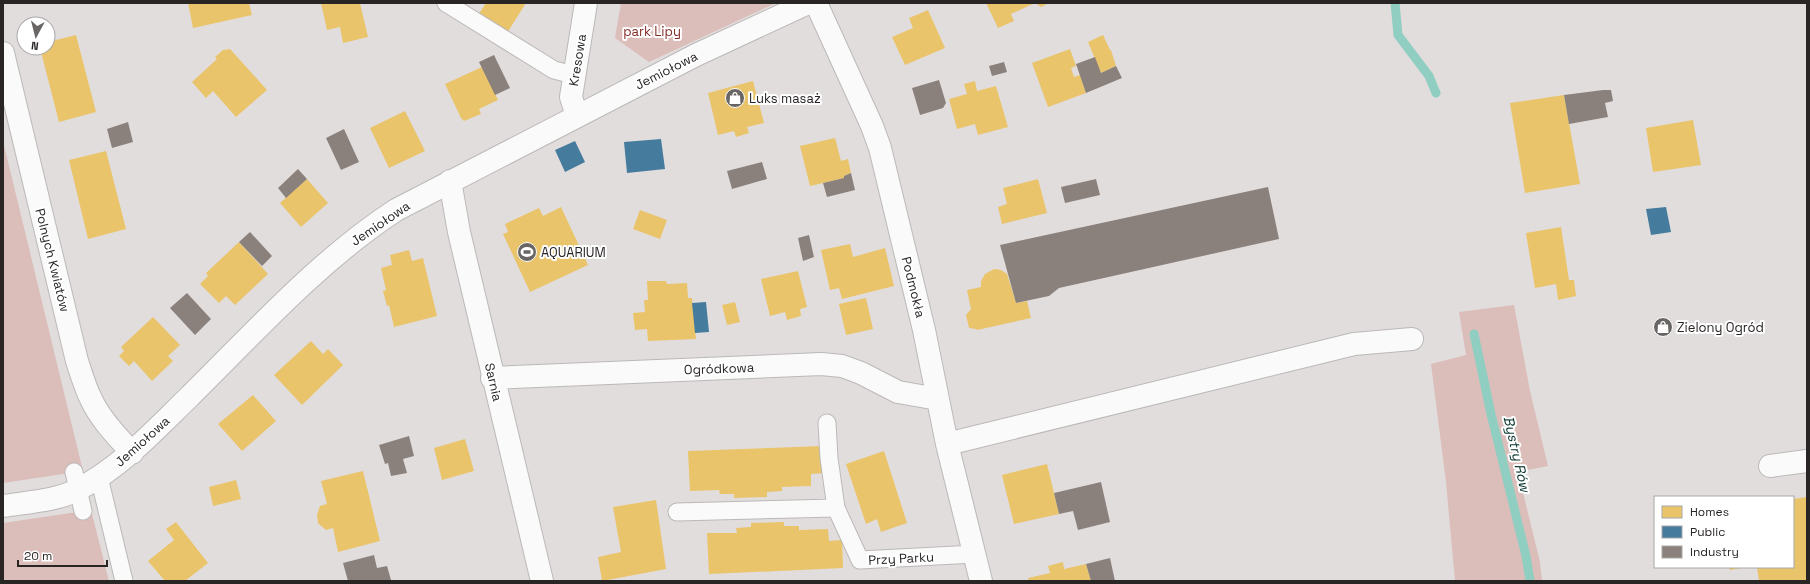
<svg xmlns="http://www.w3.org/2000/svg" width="1810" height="584" viewBox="0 0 1810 584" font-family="'Space Grotesk',sans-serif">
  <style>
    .green { fill: #dbbdb9 }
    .homes { fill: #e9c46a }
    .public { fill: #457b9d }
    .industry { fill: #8a817c }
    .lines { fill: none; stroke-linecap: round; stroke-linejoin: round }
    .stream { stroke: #90cec2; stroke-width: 9 }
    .service-casing { stroke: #bbb8b8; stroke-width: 19 }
    .minor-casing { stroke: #bbb8b8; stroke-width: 24 }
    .service { stroke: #fbfafa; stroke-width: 17 }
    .minor { stroke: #fbfafa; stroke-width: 22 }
    .labels { text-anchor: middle; stroke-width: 4; stroke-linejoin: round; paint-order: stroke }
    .park-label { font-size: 13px; fill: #842d28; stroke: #fff }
    .street-label { font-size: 13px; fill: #282524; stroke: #fff }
    .poi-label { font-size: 13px; fill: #282524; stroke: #fff; text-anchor: start }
    .water-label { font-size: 14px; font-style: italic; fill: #06332c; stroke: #fff }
  </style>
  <rect width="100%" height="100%" fill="#e2dddd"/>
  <path class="green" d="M621,3H776L649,62L615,38Z
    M3,141L83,471L3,483Z
    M1514,305L1530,391L1548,466L1518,472L1540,562L1542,581H1455L1446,482L1431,364L1466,355L1459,312Z
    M91,510L109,581H3V523Z"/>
  <path class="homes" d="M188,3H249L252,15L193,28Z
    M321,3H360L368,37L343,43L340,27L327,30Z
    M486,3H526L507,33L478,15Z
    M986,3H1049L1041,7L1035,3L1011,14L1014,21L998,28Z
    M928,10L945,48L905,65L892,37L913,28L909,18Z
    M76,35L96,112L59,122L40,48H48V42Z
    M1103,35L1110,50H1111L1116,66L1101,73L1088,42Z
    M230,49L267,90L236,117L213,91L206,98L192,82L217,59L215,57L223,50Z
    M1070,49L1076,66L1071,68L1074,77L1080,75L1086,93L1048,107L1032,63Z
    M482,67L498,100L479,109L481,114L464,121L461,118L445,84Z
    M753,81L764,123L747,127L749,133L736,137L734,131L718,135L708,93Z
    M975,81L977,91L996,86L1008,127L978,135L975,124L957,129L949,99L967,94L964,84Z
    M1564,95L1580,184L1525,193L1510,103Z
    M405,111L425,151L389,168L370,128Z
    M1693,120L1701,165L1653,172L1646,128Z
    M835,138L841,161L848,159L851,173L844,176V178L810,186L800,146Z
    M106,151L126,229L88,239L69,160Z
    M307,179L328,203L301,227L280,203Z
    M1038,179L1047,213L1002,224L998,207L1007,204L1003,188Z
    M561,207L588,265L530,292L503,234L508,232L505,224L539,208L543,216Z
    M640,210L667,220L660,239L633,229Z
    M1561,227L1569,280H1574L1576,296L1558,300L1556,284L1535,288L1526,233Z
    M239,242L268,274L235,305L226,296L219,303L200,284L208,276L206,273Z
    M850,244L853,257L885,248L894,286L842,299L839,288L830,290L821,250Z
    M409,250L412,261L423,258L437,316L394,327L389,305L387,306L383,291L386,290L381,268L392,265L390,255Z
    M994,269L1001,270L1007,274L1016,303L1027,301L1031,318L977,330L976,329L969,328L966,315L971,309L967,290L981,287V281L985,274Z
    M798,271L807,307L800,309L801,316L787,320L785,312L770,316L761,279Z
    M647,281H666L667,284L687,283L688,298H692L696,339L648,341L647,329L635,330L633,313L645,312L644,300H648Z
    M866,298L873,329L846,335L839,304Z
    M735,302L740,322L727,325L722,305Z
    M153,317L180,345L168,356L173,361L152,381L134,361L129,366L119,356L124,351L121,347Z
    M311,341L323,354L328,349L343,365L302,405L274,375Z
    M253,395L276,421L242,451L218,424Z
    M465,439L474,471L442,480L434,448Z
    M823,446L824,473L811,474V486L782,487V491L767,492V497L734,498V494H720L719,490L690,491L688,451Z
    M884,451L907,523L881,532L877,519L866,524L846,464Z
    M1047,464L1059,514L1014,524L1002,475Z
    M363,471L380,541L338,552L333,528L326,530L318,523L317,515L320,506L327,504L321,481Z
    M236,480L241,499L213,506L209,487Z
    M1807,497V581H1759L1757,567H1793V499Z
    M656,500L666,569L602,581L598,557L621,552L613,507Z
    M176,522L208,563L185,581H165L148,561L174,540L166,529Z
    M784,522V526H799V530L828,529L829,541L842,540L843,568L709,574L707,533H737L736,528L751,527V523Z
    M1063,562L1064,569L1086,564L1091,581H1029L1028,578L1050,573L1048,566Z
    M1729,567H1741V568L1730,570Z"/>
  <path class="public" d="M661,139L665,169L627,173L624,142Z
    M575,141L585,162L565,172L555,150Z
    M1666,207L1671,232L1651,235L1646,209Z
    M706,302L709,332L695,333L692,303Z"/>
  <path class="industry" d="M494,55L510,88L495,95L479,62Z
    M1095,57L1101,73L1116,66L1122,78L1086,93L1076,64Z
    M1004,62L1007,72L992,76L989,66Z
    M939,80L946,103L943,108L920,115L912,88Z
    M1603,90H1611L1613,101L1605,103L1608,117L1569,124L1564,95Z
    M128,122L133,142L112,148L107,129Z
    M344,129L359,162L341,170L326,138Z
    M762,162L767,179L732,189L727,171Z
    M298,169L307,179L286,198L278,188Z
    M851,173L855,190L827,197L823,183L844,178V176Z
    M1096,179L1100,195L1065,203L1061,187Z
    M1268,187L1279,239L1059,288L1049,296L1016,303L1000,245Z
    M250,232L272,256L262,266L239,242Z
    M809,235L814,257L803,261L798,238Z
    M187,293L211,319L195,335L170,308Z
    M409,436L414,456L403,459L407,473L391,476L388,463L385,464L379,445Z
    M1101,482L1110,522L1078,530L1073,511L1059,514L1054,493Z
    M374,555L377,568L387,566L391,580L348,581L343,563Z
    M1110,558L1115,581H1091L1086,564Z"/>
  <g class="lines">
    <path class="stream" d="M1395,3L1398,35L1429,76L1436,93
      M1474,334L1491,414L1526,556L1530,581"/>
    <defs>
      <path id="service" d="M446,3L554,70L574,75
        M827,423L829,458L836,508L860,560L975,554
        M74,472L83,511
        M99,477L124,581
        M677,512L836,508"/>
      <path id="minor" d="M816,3L872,126L880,148L924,330L947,444L981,581
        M3,53L77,361C81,373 85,387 91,399C100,419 117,436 132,453
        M577,116L571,97L586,3
        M450,181L459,232L542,581
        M492,378L821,364L842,366L861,373L898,392L938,399
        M947,444L1354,344L1412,339
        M1770,466L1807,461
        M3,506C28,502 57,501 79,489C122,466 154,431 188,398C254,333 318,261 396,210L696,55L808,3"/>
    </defs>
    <use href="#service" class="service-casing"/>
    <use href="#minor" class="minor-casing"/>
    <use href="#service" class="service"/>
    <use href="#minor" class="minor"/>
  </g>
  <defs>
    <symbol id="shop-disc" viewBox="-11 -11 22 22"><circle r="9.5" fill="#696565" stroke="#fff"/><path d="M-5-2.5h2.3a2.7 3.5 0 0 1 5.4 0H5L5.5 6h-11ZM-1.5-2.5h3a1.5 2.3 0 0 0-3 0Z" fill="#fff"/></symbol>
    <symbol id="stadium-disc" viewBox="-11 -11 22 22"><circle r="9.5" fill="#696565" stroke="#fff"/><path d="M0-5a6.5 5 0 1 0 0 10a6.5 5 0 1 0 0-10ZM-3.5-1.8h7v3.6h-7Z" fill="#fff"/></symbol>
  </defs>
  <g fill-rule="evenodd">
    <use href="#shop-disc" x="724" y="87" width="22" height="22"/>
    <use href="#stadium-disc" x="516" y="241" width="22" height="22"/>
    <use href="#shop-disc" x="1652" y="316" width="22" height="22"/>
  </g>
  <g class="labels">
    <g class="park-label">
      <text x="652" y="36">park Lipy</text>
    </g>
    <g class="street-label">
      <text transform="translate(577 60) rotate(-81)" y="5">Kresowa</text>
      <text transform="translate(666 70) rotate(-27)" y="5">Jemiołowa</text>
      <text transform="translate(380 223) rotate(-34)" y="5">Jemiołowa</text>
      <text transform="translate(53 260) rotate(76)" y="5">Polnych Kwiatów</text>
      <text transform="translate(914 287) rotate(76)" y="5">Podmokła</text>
      <text transform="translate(719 368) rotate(-2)" y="5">Ogródkowa</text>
      <text transform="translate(494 382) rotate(77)" y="5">Sarnia</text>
      <text transform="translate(142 441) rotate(-42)" y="5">Jemiołowa</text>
      <text transform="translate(901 558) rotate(-3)" y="5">Przy Parku</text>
    </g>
    <g class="poi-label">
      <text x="749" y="103">Luks masaż</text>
      <text x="541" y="257">AQUARIUM</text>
      <text x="1677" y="332">Zielony Ogród</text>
    </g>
    <g class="water-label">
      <text transform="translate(1517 454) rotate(77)" y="5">Bystry Rów</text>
    </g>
  </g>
  <rect width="1810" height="584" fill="none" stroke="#282524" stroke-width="8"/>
  <rect x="1654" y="496" width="140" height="72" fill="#ffffff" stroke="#a9a8a7"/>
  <rect x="1662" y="506" width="20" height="12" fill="#e9c46a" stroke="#a9a8a7"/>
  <text x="1690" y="516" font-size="12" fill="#282524">Homes</text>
  <rect x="1662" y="526" width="20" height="12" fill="#457b9d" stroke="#a9a8a7"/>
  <text x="1690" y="536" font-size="12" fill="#282524">Public</text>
  <rect x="1662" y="546" width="20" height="12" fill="#8a817c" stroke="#a9a8a7"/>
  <text x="1690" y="556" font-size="12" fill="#282524">Industry</text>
  <g transform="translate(36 36) rotate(187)"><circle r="19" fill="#ffffff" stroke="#a9a8a7"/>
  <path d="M0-3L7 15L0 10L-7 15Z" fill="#696565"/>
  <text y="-6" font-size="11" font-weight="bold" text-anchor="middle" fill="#282524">N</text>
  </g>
  <path d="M18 560v6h89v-6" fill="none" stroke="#282524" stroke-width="2"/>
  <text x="24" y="560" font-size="12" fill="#282524" stroke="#ffffff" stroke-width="3" paint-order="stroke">20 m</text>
</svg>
